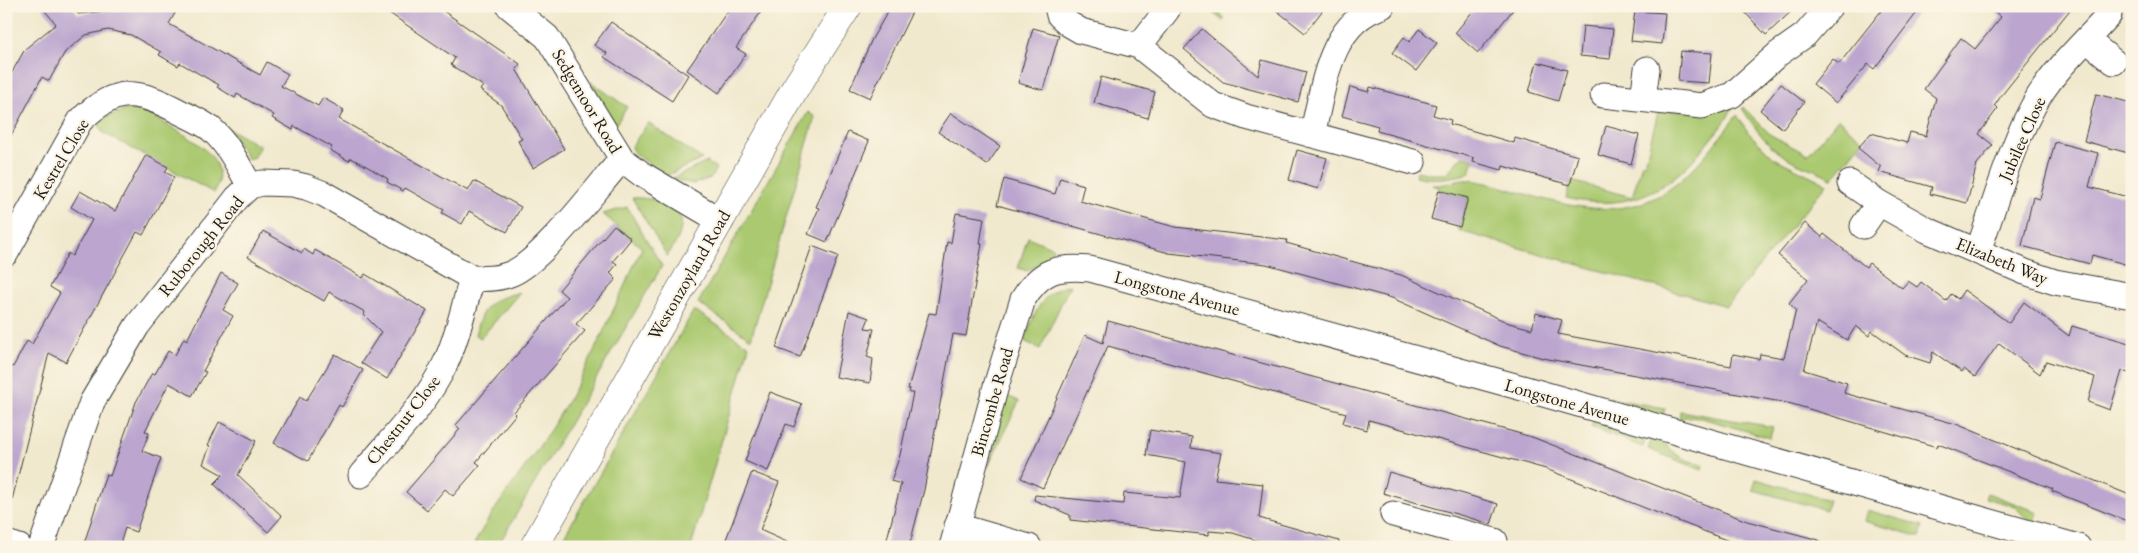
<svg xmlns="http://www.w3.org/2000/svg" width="2138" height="553" viewBox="0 0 2138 553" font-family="'EB Garamond',serif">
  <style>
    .green { fill: #aac970; stroke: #637246 }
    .building { fill: #bca6cf }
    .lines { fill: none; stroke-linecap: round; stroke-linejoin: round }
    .minor-casing { stroke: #3c3b37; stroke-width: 27 }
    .major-casing { stroke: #3c3b37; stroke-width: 29 }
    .minor { stroke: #fff; stroke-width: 25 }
    .major { stroke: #fff; stroke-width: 28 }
    .labels { text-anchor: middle; stroke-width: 4.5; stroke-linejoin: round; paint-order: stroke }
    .street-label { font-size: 18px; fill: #1c1c1c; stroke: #fcf5e5 }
  </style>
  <rect width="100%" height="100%" fill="#fcf5e5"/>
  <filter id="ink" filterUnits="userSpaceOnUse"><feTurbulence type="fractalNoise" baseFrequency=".02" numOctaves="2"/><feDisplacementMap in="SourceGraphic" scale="10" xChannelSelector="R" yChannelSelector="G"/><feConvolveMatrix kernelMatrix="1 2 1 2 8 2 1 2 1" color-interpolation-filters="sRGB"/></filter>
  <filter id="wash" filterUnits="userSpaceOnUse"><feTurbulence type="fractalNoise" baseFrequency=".0096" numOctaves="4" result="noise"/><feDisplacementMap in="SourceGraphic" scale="20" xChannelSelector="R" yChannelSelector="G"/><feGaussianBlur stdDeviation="1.12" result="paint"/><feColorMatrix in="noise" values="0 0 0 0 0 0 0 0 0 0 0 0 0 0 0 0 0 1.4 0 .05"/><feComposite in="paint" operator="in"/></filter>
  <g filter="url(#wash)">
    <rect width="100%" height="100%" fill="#f1e9ce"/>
    <path class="green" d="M1205,6H1212L1225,18L1223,21Z
      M591,82L627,107L615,126Z
      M1732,106C1730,118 1717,131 1709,141C1672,190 1629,213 1566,198L1571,181L1632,197L1642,163H1645L1658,112Z
      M1743,107L1771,135L1808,155L1838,119L1863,140L1832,179C1819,170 1806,168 1793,161C1770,150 1755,129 1742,108Z
      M129,109C145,110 158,119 171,127C194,140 232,160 214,193L102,132L98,122L108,116Z
      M808,112L815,117L751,339L698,303Z
      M1737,115L1748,132L1774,158L1827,184L1726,306L1459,231L1468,198L1439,190V187L1432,185C1445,186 1457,179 1469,180C1495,183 1522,194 1547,200C1648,226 1680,191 1737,115Z
      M648,123L702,159L666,176L634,153L631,147Z
      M227,128L260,146L254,157L248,159Z
      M1462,156L1474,159L1470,173C1449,178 1436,181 1416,176L1417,171L1432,174H1446Z
      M707,162L716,168L711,178L693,184L671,179Z
      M632,198C651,197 689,204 680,232C678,241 672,249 667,256Z
      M627,207L662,266L497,547L474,544C497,501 530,463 556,421C590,366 614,307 642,248L603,214Z
      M1028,237L1053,248L1051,258L1027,271L1018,268Z
      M1070,285L1040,349L1024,341C1034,316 1040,291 1070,285Z
      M520,292L481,338L475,335C482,304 491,300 520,292Z
      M694,310L749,346L691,547H558Z
      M1571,392L1665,408L1662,419Z
      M1007,396L1019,401L988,467Z
      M1680,411L1773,427L1770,438L1702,418L1684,417L1679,421Z
      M1594,421L1646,437L1643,447L1591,427Z
      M1652,438C1667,442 1666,447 1677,455C1685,460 1694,462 1703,465L1702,470L1648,449Z
      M1756,479L1829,500L1826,510L1753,490Z
      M1987,493L2038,512L2035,523L2029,521L2014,506L1985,498Z
      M1867,510L1923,526L1920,537L1864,521Z"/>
    <g id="blocks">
      <path class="building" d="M41,6H72L78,14L118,10L119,6H179L169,24L260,75L267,62L288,74L281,86L318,106L323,98L344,110L339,119L468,191L474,181L521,207L507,232L469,211L462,224L442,213L444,210L405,188L403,191L387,182L388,179L368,167L351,158L349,161L330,150L332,147L294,126L293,130L272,118L274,115L237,94L235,98L217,87L219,85L180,63L178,66L159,55L161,52L131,35L108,30L86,35L65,52L49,81L42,77L6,145V83L25,49L56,24Z
        M379,6H436L520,64L516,69L564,149L533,168L518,141L522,139L501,105L480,90L483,86L451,65L455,58Z
        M731,6H765L736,48L746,54L719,93L687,70Z
        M891,6H915L870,98L850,89L872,39Z
        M1271,6H1326L1305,33Z
        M1477,6H1516L1478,53L1455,33Z
        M1739,6H1797L1766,35Z
        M1885,6H1922L1874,69L1868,64L1836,103L1813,84L1833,59L1839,64Z
        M1988,6H2073L2001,96L1995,105L1998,108L1979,134L1993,145L1977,164L1967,203L1930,194L1932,187L1879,172L1881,167L1858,148L1871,133L1907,143L1910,132L1926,136L1936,98L1924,89L1961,38L1975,49L2001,17Z
        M1635,11L1665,13L1662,44L1631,41Z
        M611,22L688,75L672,101L604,57L607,53L594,45Z
        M1583,26L1613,29L1610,59L1580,56Z
        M1033,28L1059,35L1043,90L1018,83Z
        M1202,29L1258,76L1262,60L1306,72L1298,102L1223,82L1184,49Z
        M1419,29L1437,43L1416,71L1392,53L1404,37L1409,42Z
        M1681,51L1712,53L1709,83L1678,81Z
        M1537,62L1567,70L1558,101L1529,92Z
        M1101,77L1155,92L1148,118L1094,103Z
        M1781,84L1804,102L1783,129L1760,110Z
        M1350,87L1369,92L1370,87L1436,105L1433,115L1451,120L1450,124L1514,143L1515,138L1578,156L1570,185L1503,166L1502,170L1473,162L1474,158L1377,131L1378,126L1342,116Z
        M2096,94L2132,103V154L2084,141Z
        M951,113L1000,146L987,165L938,132Z
        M1606,126L1639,135L1631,164L1598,155Z
        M848,132L869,141L827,242L808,234L819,208L816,207Z
        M2055,142L2098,153L2089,187L2132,198V266L2092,255L2090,264L2022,246L2033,197L2040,199Z
        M1297,150L1327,158L1318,189L1289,180Z
        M146,155L168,167L165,172L174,177L143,235L137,232L66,362L49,353L12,500L6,499V365L13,367L27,341L32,344L60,293L50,287L68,253L72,256L92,220L71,207L80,191L115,211Z
        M1060,178L1084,185L1080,201L1175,227L1287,240L1286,243L1401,275L1509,323L1532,329L1536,313L1562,320L1558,334L1731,366L1733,354L1759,359L1760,354L1784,358L1796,310L1789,303L1808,279L1778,255L1805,223L1822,237L1824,234L1866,267L1869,263L1902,288L1908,281L1917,287L1921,282L1946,301L1951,294L1958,299L1964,290L2009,323L2024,302L2069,336L2072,326L2132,344V374L2122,371L2110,410L2088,402L2095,377L2046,361L2040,374L1999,343L1975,377L1964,369L1962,372L1933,352L1930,363L1905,355L1872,331L1869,336L1856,326L1847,340L1817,322L1804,370L1847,383L1844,393L1956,424L2132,496V523L2052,491L2053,489L1938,444L1937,447L1792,404L1543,358L1500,346L1392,298L1266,264L1169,253L997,205L1004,179L1055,194Z
        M1439,190L1468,198L1460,227L1431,219Z
        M956,213L984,218L980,244H982L966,336L953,334L924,490L909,547H885L901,484L891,481L900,455L913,393H909L910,389H908L929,313L936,314L947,242L951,243Z
        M614,225L631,239L613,261L617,264L610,273L616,279L576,324L585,331L514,412L516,414L476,462L480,465L453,496L445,489L427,510L406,492L460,429L456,425L567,297L559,290Z
        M263,231L302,253L304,249L313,255L315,250L363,278L365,274L427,311L387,379L361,363L381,332L364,315L365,312L329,292L324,301L248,257Z
        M812,246L838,256L800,357L776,348Z
        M221,273L238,283L223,310L233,316L203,371L206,372L192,396L169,383L145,431L149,433L142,451L161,458L136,532L125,528L119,547H83L106,474L110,476L136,402L152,373L155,374L168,351L175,355L184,338L187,340Z
        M849,311L869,318L865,328L874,329L867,357L873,359L870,383L836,377Z
        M1108,321L1532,437L1747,521L1819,540L1818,547H1744L1546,469L1369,420L1367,430L1343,423L1346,413L1108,346L1043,488L1021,478L1085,335L1103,343Z
        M335,354L363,370L342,407L339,405L308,461L274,443L300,397L306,401Z
        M770,392L802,404L794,427L786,424L768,471L745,461Z
        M219,422L256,441L238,475L282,516L268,532L214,484L223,475L203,464L210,446L208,445Z
        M1150,430L1192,437L1191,448L1221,453L1215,479L1263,484L1259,518L1339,541L1338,547H1278L1233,533L1209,531V535L1070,520V515L1034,500L1035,495L1123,504L1124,493L1180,498L1186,462L1146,455Z
        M752,472L779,482L760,530L798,547H723Z
        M1389,472L1498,504L1491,524L1383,493Z"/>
    </g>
  </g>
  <g filter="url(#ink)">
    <use href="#blocks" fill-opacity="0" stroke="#3c3b37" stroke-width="1"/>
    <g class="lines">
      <defs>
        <path id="minor" d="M509,6L547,37L622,159L643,175L721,221
          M1057,6L1059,15L1069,24L1081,31L1139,46L1213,105L1246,117L1413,162
          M2087,40L2114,62
          M1139,46L1167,10
          M1603,95L1702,106L1732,95L1778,54L1805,35L1830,6
          M1643,98L1647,69
          M1312,135C1324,88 1328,23 1382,6
          M1850,183L1879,203L1927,230L2025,272L2055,282L2132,296
          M1863,226L1879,203
          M1978,251C1997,199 2011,143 2039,96C2058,66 2086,41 2109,15
          M6,253L80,121C116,85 138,90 180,112C190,117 202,122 211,129C228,143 239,167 250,186
          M361,475C390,440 427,404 446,362C458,336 464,306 472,278
          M1393,514L1495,541L1494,547
          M957,526L1029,547
          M6,543L19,547
          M41,547L92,402L137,326L237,198L250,186L262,183L293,184L306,187L324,194L472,278C484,279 498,279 510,274C541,263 598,186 622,159
          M952,547L996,386L1023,299C1041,270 1057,266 1090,269L1526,389L2078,547"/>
        <path id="major" d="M534,547L796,87L848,6"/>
      </defs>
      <use href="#minor" class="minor-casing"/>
      <use href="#major" class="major-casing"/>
      <use href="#minor" class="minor"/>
      <use href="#major" class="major"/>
    </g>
  </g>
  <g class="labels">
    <g class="street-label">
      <text transform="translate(587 101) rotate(59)" y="6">Sedgemoor Road</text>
      <text transform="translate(2022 139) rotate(-66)" y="6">Jubilee Close</text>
      <text transform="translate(61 159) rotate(-59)" y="6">Kestrel Close</text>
      <text transform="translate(201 246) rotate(-51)" y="6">Ruborough Road</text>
      <text transform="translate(2002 261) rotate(22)" y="6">Elizabeth Way</text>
      <text transform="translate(689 275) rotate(-60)" y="6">Westonzoyland Road</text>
      <text transform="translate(1177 293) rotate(15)" y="6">Longstone Avenue</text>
      <text transform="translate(992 402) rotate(-74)" y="6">Bincombe Road</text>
      <text transform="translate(1567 402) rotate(16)" y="6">Longstone Avenue</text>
      <text transform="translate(403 420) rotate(-52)" y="6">Chestnut Close</text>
    </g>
  </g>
  <rect width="2138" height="553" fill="none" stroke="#fcf5e5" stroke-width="25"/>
</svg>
